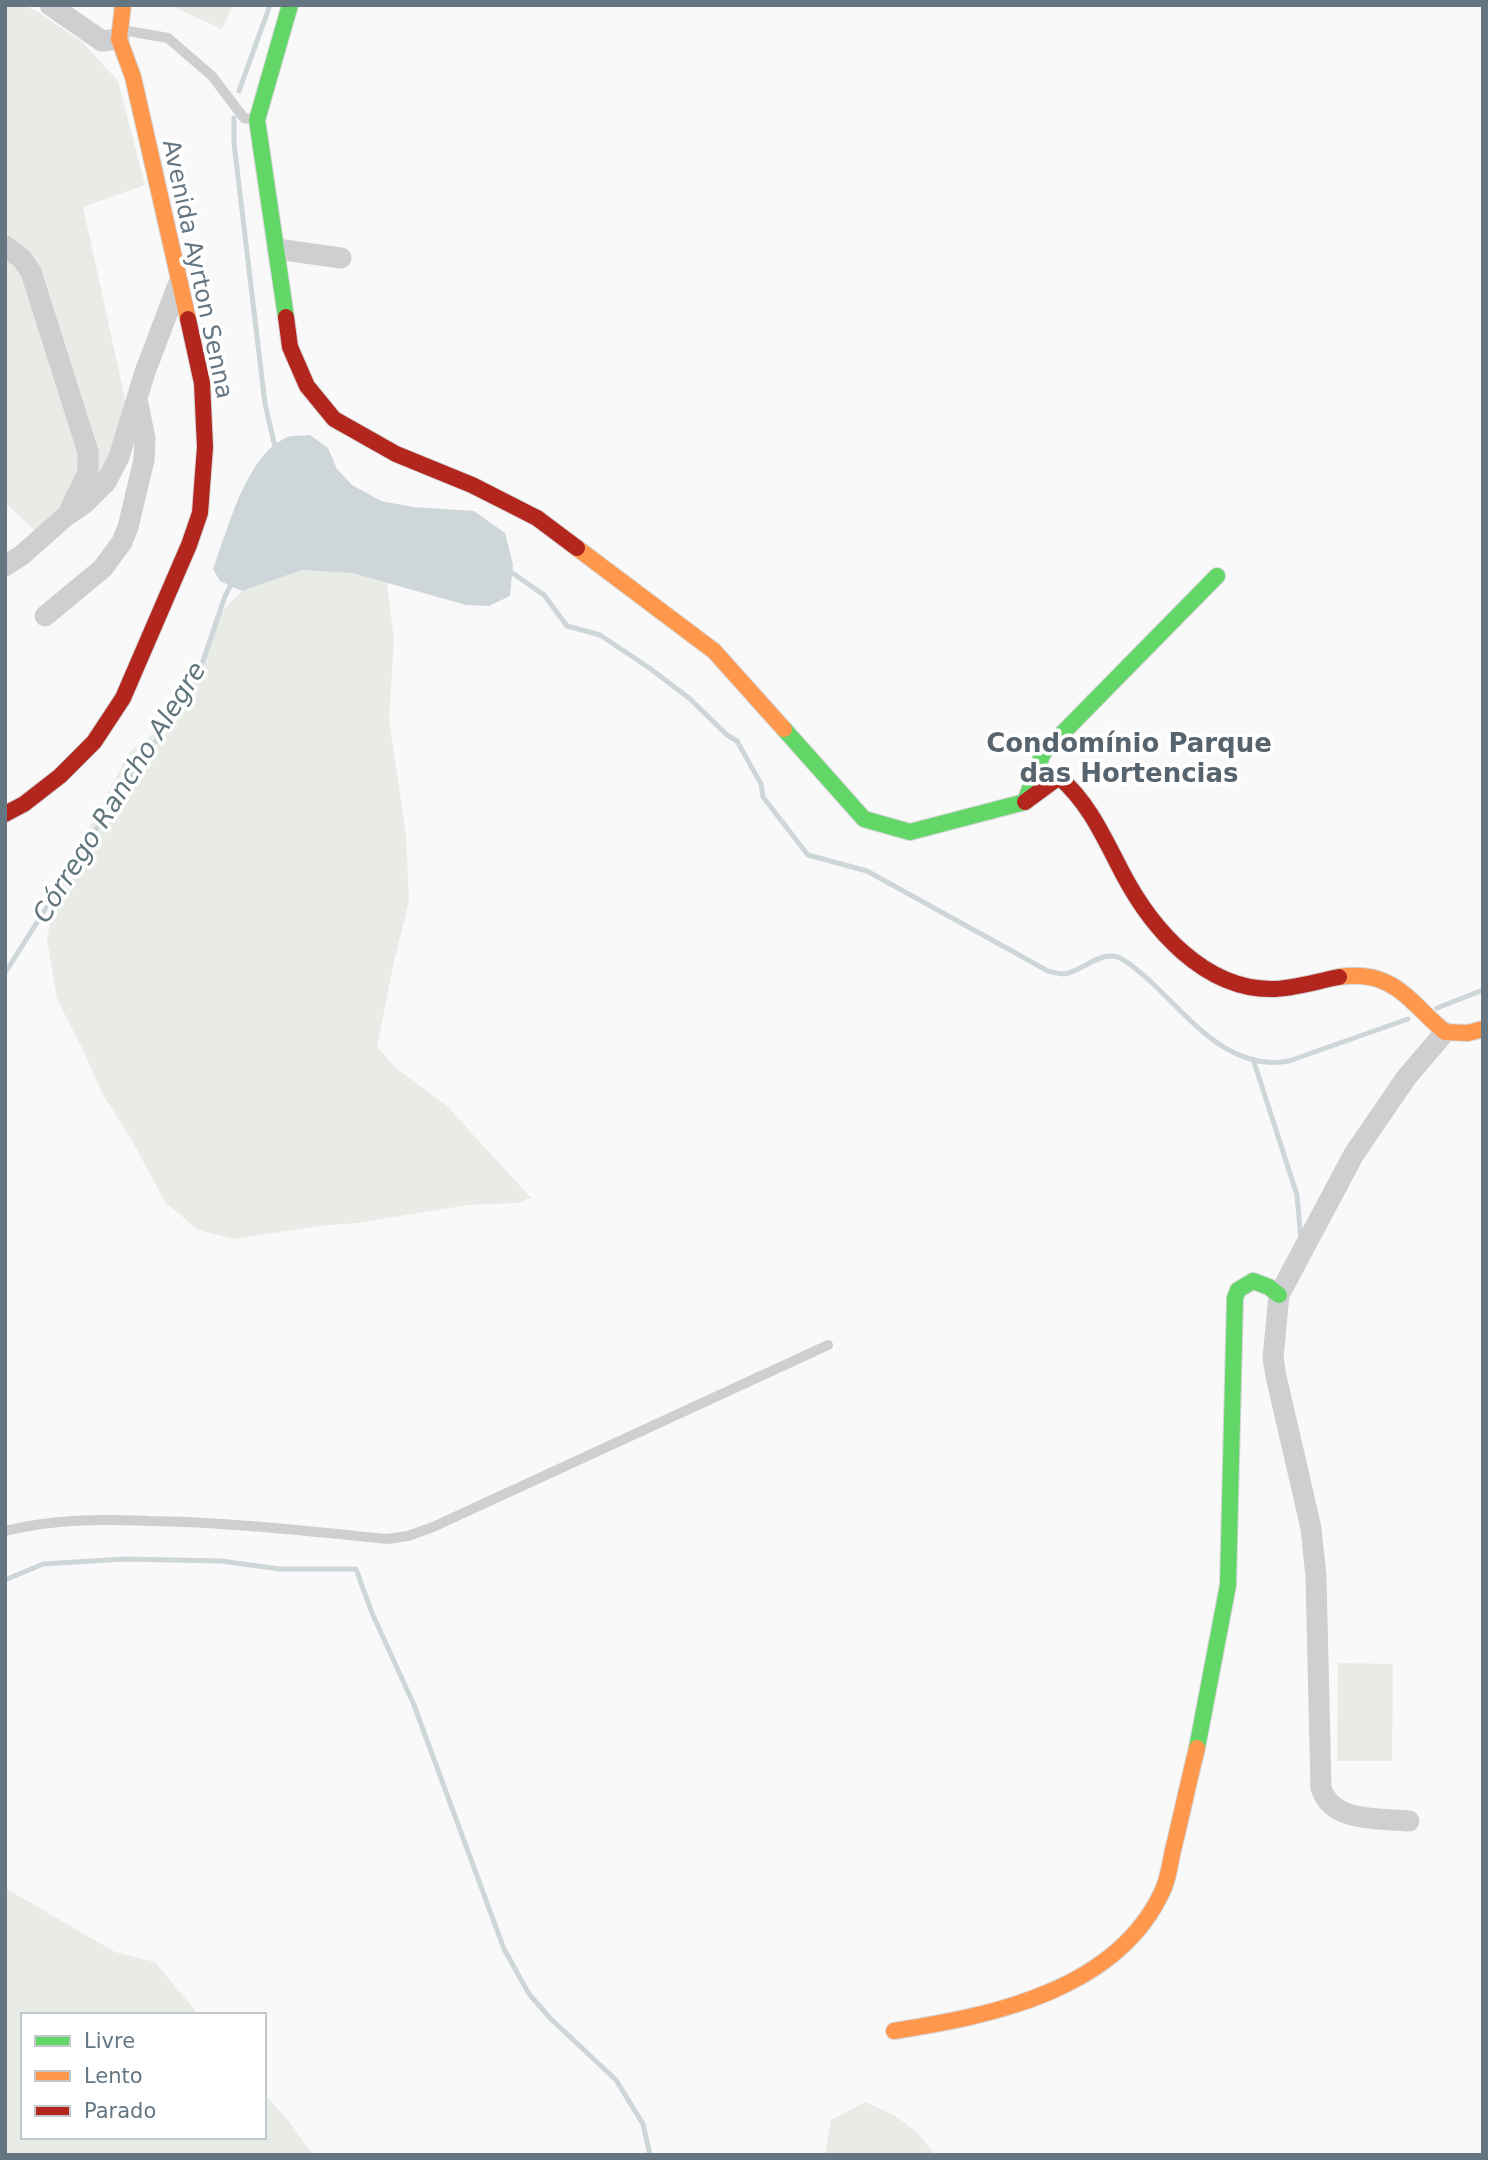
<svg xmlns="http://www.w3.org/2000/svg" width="1488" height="2160" viewBox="0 0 1488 2160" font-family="'DejaVu Sans',sans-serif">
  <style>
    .green { fill: #e8ebe6 }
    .water { fill: #ced6d9 }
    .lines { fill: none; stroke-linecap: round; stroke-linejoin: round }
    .stream { stroke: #ced6d9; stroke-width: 5 }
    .fast-casing { stroke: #d5d6d7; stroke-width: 18 }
    .slow-casing { stroke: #d5d6d7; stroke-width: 18 }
    .jam-casing { stroke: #d5d6d7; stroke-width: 18 }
    .lane { stroke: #cecfd0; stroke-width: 10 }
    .street { stroke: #cecfd0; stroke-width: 21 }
    .fast { stroke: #63d668; stroke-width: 16 }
    .slow { stroke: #ff974d; stroke-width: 16 }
    .jam { stroke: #b3261e; stroke-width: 16 }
    .labels { text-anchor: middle; stroke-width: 7; stroke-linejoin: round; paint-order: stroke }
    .street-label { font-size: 24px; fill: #657683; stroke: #fff }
    .neighbourhood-label { font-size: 26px; font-weight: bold; fill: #57646e; stroke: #fff }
    .water-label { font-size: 26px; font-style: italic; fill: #60757c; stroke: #fff }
  </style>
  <rect width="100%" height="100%" fill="#f9f9f9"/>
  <path class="green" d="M5,5H23L35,10L82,42L118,81L145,185L83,207L127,408L101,484L37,533L8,505L5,508Z
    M169,5H233L222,29Z
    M302,570L352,573L387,583L394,640L389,719L406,835L409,901L394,961L377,1047L396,1068L446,1105L531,1198L517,1203L468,1205L357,1223L319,1226L235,1239L198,1230L165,1202L130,1137L102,1093L84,1052L57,999L47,939L56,891L130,751L153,734L179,704L197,675L221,612L242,591Z
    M1338,1663L1393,1664L1392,1761H1337Z
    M5,1888L115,1952L155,1962L199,2015H23V2137H264V2094L288,2120L313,2155H5Z
    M866,2102L895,2116L917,2132L935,2155H825L831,2120Z"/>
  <path class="water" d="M310,435L328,448L337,469L352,485L381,501L413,507L474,511L505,533L513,564L510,596L489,606L466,605L352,573L302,570L242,591L220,581L213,569C227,531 247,452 288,437C294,435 303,436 310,435Z"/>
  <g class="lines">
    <path class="stream" d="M239,91L270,5
      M234,118V143L265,404L276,451
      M508,570L544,595L567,626L600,635L648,667L689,698L727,735L737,741L761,784L763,797L808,855L867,871L1048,971C1053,972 1059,974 1064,974C1081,972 1102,949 1120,958C1130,963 1141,973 1150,981C1190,1018 1229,1072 1289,1061L1408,1019
      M5,973L98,826L170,720L200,670L225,596L233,581
      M1437,1008L1483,990
      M1254,1062L1297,1195L1301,1240
      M5,1580L43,1564L124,1559L221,1561L280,1569H356L372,1613L414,1705L504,1949L529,1994L550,2018L616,2080L643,2124L650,2155"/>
    <defs>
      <path id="fast" d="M286,317L257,120L290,5
        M784,729L864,819L910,832L1025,802L1043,753L1217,576
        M1197,1748L1228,1585L1235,1298L1238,1290L1253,1281L1269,1287L1279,1295"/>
      <path id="slow" d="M123,5L119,39L133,77L188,319
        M577,548L714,651L784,729
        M1339,977C1394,969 1408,1001 1445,1032L1468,1033L1483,1029
        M894,2031C990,2016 1116,1991 1162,1892C1169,1879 1170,1861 1174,1846C1182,1813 1189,1780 1197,1748"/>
      <path id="jam" d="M286,317L290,347L307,386L334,419L396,454L472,485L537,518L577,548
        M1025,802L1059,777C1090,804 1104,838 1123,874C1152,929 1204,989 1271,989C1294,989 1317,981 1339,977
        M5,814L24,804L60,776L94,742L123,698L189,545L200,513L205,447L202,383L188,319"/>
    </defs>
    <use href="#fast" class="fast-casing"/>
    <use href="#slow" class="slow-casing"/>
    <use href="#jam" class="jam-casing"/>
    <path class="lane" d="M122,30L168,38L212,76L244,118L255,120
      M5,1531C53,1519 99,1519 148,1521C228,1522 307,1531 387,1539L408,1536L433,1527L828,1345"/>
    <path class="street" d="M50,5L102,41L119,39
      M5,246L22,259L31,272L88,452V473L71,507
      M277,249L341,258
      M5,566L22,555L66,516L85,503L106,482L119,457L145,372L178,285
      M45,616L103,568L122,542L128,527L144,460L145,438L138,404
      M1409,1821C1379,1818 1332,1823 1321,1788L1316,1577L1311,1528L1276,1376L1273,1358L1279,1295L1354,1154L1406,1078L1445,1032"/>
    <use href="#fast" class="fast"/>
    <use href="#slow" class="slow"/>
    <use href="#jam" class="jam"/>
  </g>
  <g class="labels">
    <g class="street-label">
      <text transform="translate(198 269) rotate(78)" y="8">Avenida Ayrton Senna</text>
    </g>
    <g class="neighbourhood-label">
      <text x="1129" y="752">Condomínio Parque<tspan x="1129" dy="30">das Hortencias</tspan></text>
    </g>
    <g class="water-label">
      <text transform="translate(119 792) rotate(-58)" y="9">Córrego Rancho Alegre</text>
    </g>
  </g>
  <rect width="1488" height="2160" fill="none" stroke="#657683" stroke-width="14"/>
  <rect x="21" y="2013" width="245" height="126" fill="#ffffff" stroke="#c1c8cd" stroke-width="2"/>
  <rect x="35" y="2036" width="35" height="10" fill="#63d668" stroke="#c1c8cd" stroke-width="2"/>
  <text x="84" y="2048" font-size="21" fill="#657683">Livre</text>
  <rect x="35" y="2071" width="35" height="10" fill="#ff974d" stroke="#c1c8cd" stroke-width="2"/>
  <text x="84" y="2083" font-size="21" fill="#657683">Lento</text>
  <rect x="35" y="2106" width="35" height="10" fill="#b3261e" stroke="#c1c8cd" stroke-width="2"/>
  <text x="84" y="2118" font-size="21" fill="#657683">Parado</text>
</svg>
